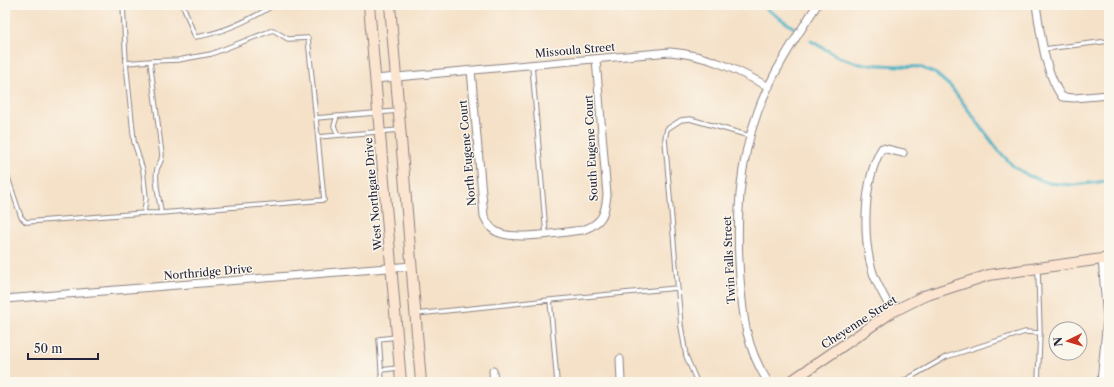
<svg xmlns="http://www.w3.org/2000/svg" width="1114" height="387" viewBox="0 0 1114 387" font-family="'Libre Caslon Text',serif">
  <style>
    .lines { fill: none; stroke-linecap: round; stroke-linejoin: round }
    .stream { stroke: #46b1c5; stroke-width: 3 }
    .lane-casing { stroke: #8c8282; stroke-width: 5.5 }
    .street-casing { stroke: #8c8282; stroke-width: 9 }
    .secondary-casing { stroke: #8c8282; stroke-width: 12 }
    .lane { stroke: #fff; stroke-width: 3.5 }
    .street { stroke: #fff; stroke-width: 7 }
    .secondary { stroke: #fce5d0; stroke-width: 10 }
    .labels { text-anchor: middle; stroke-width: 3; stroke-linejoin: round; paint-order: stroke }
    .street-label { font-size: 11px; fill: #22223b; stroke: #fbf7ec }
  </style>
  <rect width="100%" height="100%" fill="#fbf7ec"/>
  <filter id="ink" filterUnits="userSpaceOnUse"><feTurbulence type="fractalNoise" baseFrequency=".025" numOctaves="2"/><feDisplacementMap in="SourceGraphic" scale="8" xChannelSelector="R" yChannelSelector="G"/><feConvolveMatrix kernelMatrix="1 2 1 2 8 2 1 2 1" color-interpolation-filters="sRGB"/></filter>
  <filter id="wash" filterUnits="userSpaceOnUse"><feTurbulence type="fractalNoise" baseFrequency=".012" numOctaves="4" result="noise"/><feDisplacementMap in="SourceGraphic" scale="16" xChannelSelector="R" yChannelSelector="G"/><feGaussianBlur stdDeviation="0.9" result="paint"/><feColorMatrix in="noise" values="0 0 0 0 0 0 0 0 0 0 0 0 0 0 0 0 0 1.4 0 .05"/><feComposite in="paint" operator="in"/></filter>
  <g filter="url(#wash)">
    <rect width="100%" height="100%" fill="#f5e1c8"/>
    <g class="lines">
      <path class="stream" d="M761,5L794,28
        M811,41L839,57L860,64L920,67L936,74L951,87L999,151L1013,166L1029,176L1049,183L1073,185L1109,181"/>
    </g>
  </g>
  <g filter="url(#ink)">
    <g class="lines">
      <defs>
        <path id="lane" d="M183,5L195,37C224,33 250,20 274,5
          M273,30L288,39L308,38L324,200L161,213C160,200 154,182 157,169C159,164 162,161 162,155L150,61L178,60L211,54Z
          M1044,49L1109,41
          M126,63L150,61
          M532,65L546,234
          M337,116L334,126L338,135
          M316,118L398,111
          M318,137L399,130
          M5,169L21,217L26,222L144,213L146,198L143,170L134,142L126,63L123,5
          M144,213H161
          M416,314L550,300
          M381,370L398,368
          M382,382L379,339L396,337
          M557,382L550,300L677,288
          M697,382L686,356L681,326L665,139L667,129L681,120L690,119L750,136
          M902,382L946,357L1025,332L1040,333L1038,270
          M1038,382L1040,333"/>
        <path id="street" d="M1036,5C1041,35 1044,71 1062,97L1074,98L1109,95
          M471,70L484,216C487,222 490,229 497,232C514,241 563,232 583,230C602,223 605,215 607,195L596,59
          M375,79L670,52C708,55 735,69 769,87
          M5,299L412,266
          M892,312C886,299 878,287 873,273C862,238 863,180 882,148L903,153
          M620,359L621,382
          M493,371L494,382
          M768,382C746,348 743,318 740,278C736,222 738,165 758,111C772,73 795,39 817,5
          M1101,382L1107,319L1102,259"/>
        <path id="secondary" d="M369,5L401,382
          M390,5L421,382
          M790,382L892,312L924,296L989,275L1109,258"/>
      </defs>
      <use href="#lane" class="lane-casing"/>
      <use href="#street" class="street-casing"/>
      <use href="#secondary" class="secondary-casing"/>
      <use href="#lane" class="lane"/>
      <use href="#street" class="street"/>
      <use href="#secondary" class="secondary"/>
    </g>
  </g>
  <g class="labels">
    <g class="street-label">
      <text transform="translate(575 50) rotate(-5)" y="4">Missoula Street</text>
      <text transform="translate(591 148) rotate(-93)" y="4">South Eugene Court</text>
      <text transform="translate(467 153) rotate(-95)" y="4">North Eugene Court</text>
      <text transform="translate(373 194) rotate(-95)" y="4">West Northgate Drive</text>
      <text transform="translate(729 260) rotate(-93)" y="4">Twin Falls Street</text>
      <text transform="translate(208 272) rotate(-5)" y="4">Northridge Drive</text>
      <text transform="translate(859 322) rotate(-33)" y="4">Cheyenne Street</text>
    </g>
  </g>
  <rect width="1114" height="387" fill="none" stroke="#fbf7ec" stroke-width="20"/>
  <g transform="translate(1068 341) rotate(265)"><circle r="19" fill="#fbf7ec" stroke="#a4a2a5"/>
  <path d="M0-3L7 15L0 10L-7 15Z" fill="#c8321e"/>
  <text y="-6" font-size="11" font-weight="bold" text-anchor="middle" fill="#22223b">N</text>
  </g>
  <path d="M28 353v6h70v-6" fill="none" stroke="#22223b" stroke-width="2"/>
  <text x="34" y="353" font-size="12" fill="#22223b" stroke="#fbf7ec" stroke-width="3" paint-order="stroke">50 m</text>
</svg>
